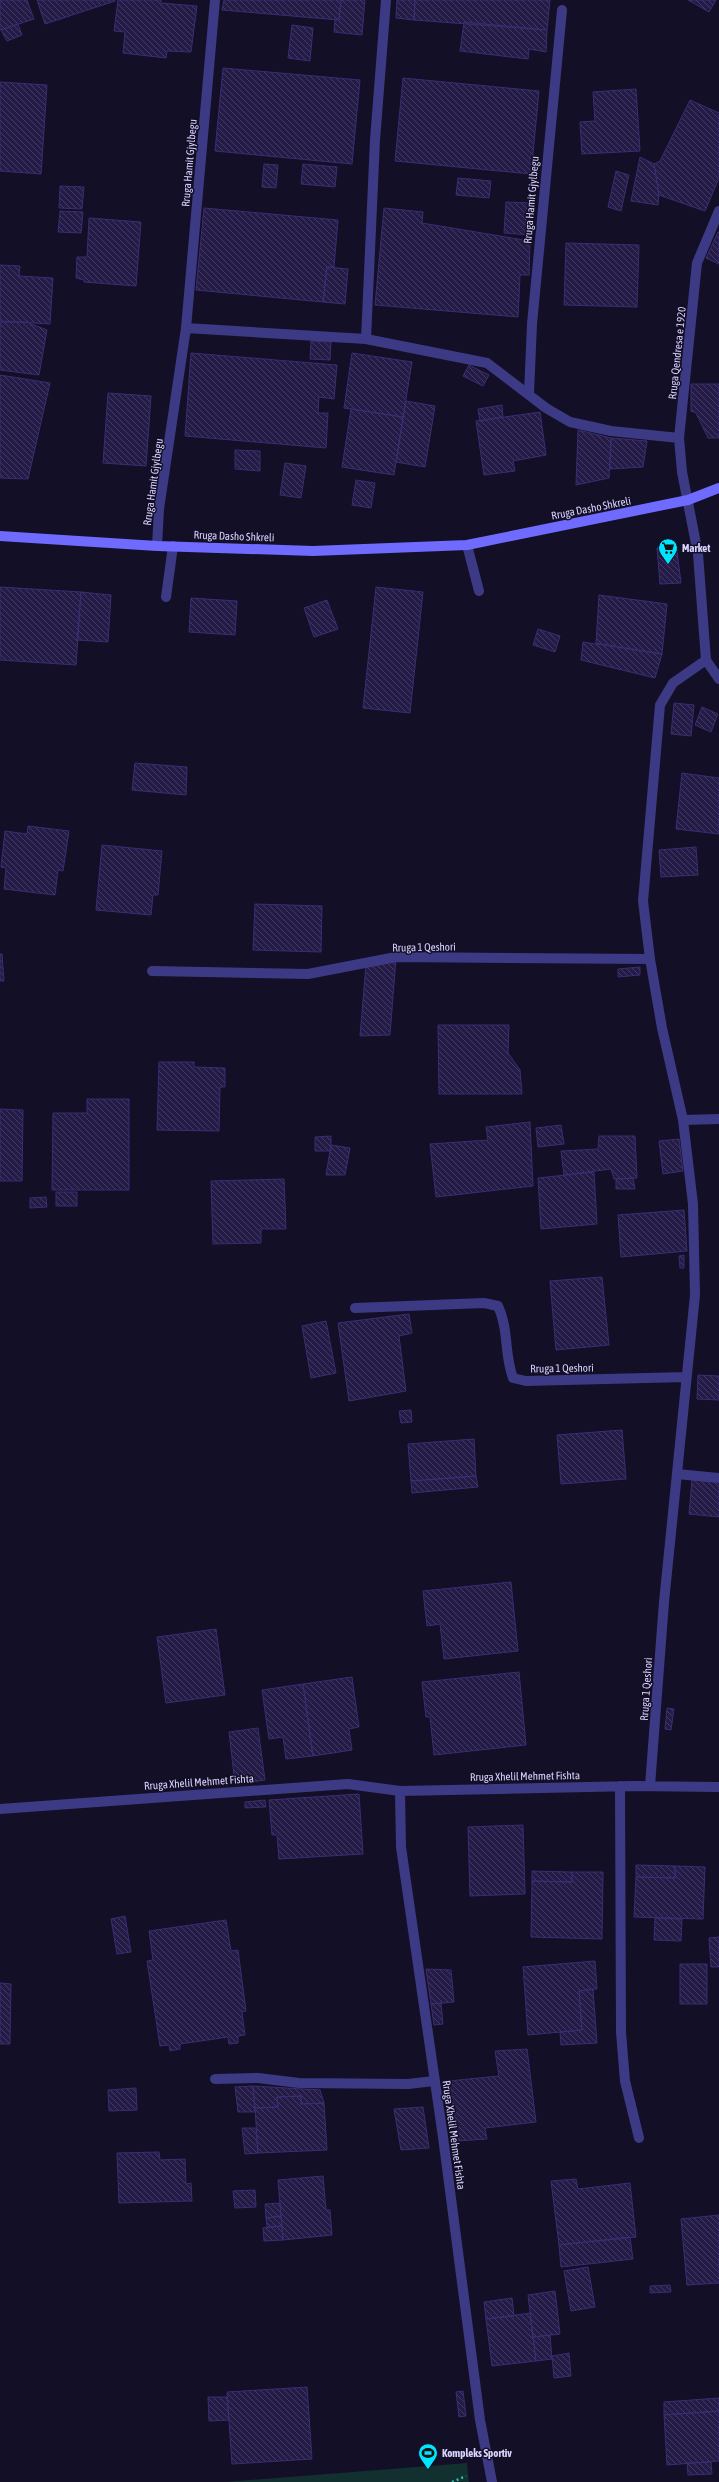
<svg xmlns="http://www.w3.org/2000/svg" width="719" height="2482" viewBox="0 0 719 2482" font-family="'Asap Condensed',sans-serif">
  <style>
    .green { fill: #12302f }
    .building { fill: url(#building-back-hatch); stroke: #3b2d73 }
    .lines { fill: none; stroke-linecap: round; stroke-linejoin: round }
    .path { stroke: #2fb8b0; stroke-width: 2.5; stroke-dasharray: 2 3; stroke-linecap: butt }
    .lane { stroke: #3d3a85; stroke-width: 10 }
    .street { stroke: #3d3a85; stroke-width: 10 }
    .secondary { stroke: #6f6bff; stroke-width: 10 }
    .labels { text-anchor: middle; stroke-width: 3; stroke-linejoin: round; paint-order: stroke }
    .street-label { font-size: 11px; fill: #d9d4ff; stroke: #130f26 }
    .poi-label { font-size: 11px; font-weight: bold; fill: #d9d4ff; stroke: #130f26; text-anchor: start }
  </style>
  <defs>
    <pattern id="building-back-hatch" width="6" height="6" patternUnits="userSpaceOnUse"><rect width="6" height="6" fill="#241b47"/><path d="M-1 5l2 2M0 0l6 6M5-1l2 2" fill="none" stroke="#433b63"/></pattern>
  </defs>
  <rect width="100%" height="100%" fill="#130f26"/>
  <path class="green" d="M467,2463L469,2482H225Z"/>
  <path class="building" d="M0,0H27L34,19L0,30Z
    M37,0H115V1L45,24Z
    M118,0H161V3L197,6L191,52L167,51L166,58L123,53L125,32L114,31Z
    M224,0H341L339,20L222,10Z
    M341,0H365L362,35L334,32L335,19L339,20Z
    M397,0H415L414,20L396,18Z
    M415,0H550L547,30L414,20Z
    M688,0H716L709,12Z
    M464,22L547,30L546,52L529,49L528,59L460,51Z
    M18,24L22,35L7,41L1,30Z
    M292,25L313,28L310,61L288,58Z
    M223,68L360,80L352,164L215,151Z
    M403,78L539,91L531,174L395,161Z
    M0,82L47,85L41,174L0,171Z
    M636,89L640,151L582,154L580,122L595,121L593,92Z
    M690,100L719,113V178L705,211L659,195L654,164L660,161Z
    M640,157L654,164L659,195L658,205L631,201Z
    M264,164L278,165L276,188L262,187Z
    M303,164L337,167L335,187L301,184Z
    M616,171L629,175L621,211L608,207Z
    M458,178L491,181L489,198L456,195Z
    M60,186L84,187L82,209L59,208Z
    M506,202L533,203L531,235L504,233Z
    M204,208L338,220L334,267H327L323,302L196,290Z
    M384,208L423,212L422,223L530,241L529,275H520L518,317L375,305Z
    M60,211L83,212L81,233L58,232Z
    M89,218L141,222L136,286L84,282V280L76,278L77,257H87Z
    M718,232H719V264L706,258Z
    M566,243L639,245L637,307L564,305Z
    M0,265L20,266L19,276L53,278L50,324L0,321Z
    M327,267L348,269L345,304L323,302Z
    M0,322H26L47,330L39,375L0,370Z
    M311,341L331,342L330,360L310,359Z
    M191,353L337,365L334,399L319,397L318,413H328L326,448L185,436Z
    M352,353L412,362L403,417L344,408Z
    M469,365L489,375L483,386L463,376Z
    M0,375L50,383L28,479L0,478Z
    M691,384H719V438H708L696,413L691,411Z
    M108,393L151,396L146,466L103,463Z
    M406,401L435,406L425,467L396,462Z
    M502,405L503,417L480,421L478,409Z
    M351,409L403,417L394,475L342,467Z
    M540,412L546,455L513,461L515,471L484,475L476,421Z
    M578,430L611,438L609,478L576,485Z
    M611,438L647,441L643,467L610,469Z
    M235,450L260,451V471L235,469Z
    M285,463L306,466L301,498L280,495Z
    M356,480L375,483L371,508L352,505Z
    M676,543L681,583L660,584L657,548Z
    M0,587L81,592L76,665L0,660Z
    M376,587L423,592L410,713L363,708Z
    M81,592L111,595L108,642L77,640Z
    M599,595L667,604L662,654L596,643Z
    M191,598L237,601L235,635L189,632Z
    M327,600L338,629L314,637L304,608Z
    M538,629L560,636L555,652L533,645Z
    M583,642L662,654L655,678L581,660Z
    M674,703L694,705L691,736L671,734Z
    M702,707L718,714L711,732L695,725Z
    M135,763L187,767L186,795L132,790Z
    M682,773L719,778V834L676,829Z
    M28,826L69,831L63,871L58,870L55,895L4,889L6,868L1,867L5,831L27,834Z
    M102,845L162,851L158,895H153L151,915L96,910Z
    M696,847L698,875L661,877L659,850Z
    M255,904L322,906L321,952L253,950Z
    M0,954H2L4,981H0Z
    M396,958L390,1035L360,1036L366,965Z
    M640,967V975L618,977V969Z
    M438,1025H509L508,1053L520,1070L522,1094H439Z
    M159,1062H194V1067L225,1068V1087H220L219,1131L157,1130Z
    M87,1099H129V1190H52L53,1113H87Z
    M0,1109L23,1110L22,1181H0Z
    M530,1122L533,1186L436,1197L430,1144L488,1140L486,1127Z
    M561,1125L564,1144L538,1147L536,1128Z
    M331,1136V1151H315V1137Z
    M599,1136H635L637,1178L614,1179L611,1169L564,1175L561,1151L598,1149Z
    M679,1139L683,1171L663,1174L659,1141Z
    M331,1145L350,1148L345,1175H326Z
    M594,1172L597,1224L541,1229L538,1178Z
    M633,1178L635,1189H616V1179Z
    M284,1179L286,1229H261V1243L213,1244L211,1181Z
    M56,1192H77V1206H56Z
    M46,1197L47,1207L30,1208V1198Z
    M684,1210L687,1251L621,1257L618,1215Z
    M684,1255V1268H680L679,1256Z
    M602,1277L609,1345L556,1350L550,1281Z
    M409,1314L412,1333L399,1336L406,1391L349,1401L338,1323Z
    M326,1321L336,1373L311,1378L302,1326Z
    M698,1375L719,1376V1400L697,1399Z
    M411,1410L412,1422L401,1423L399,1411Z
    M622,1430L626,1479L561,1484L557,1435Z
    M474,1439L476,1476L411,1481L408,1444Z
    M476,1476L478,1487L412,1493L411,1481Z
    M692,1480L719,1482V1517L689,1514Z
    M511,1582L518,1651L444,1659L440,1624L427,1626L423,1591Z
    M216,1629L225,1695L166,1703L157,1637Z
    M519,1672L526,1745L434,1755L430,1717H426L422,1682Z
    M352,1677L359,1727L349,1729L352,1750L313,1756L303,1684Z
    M303,1684L313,1756L286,1759L283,1737L269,1739L262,1690Z
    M667,1708L674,1709L671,1730L665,1729Z
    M258,1728L265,1780L235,1784L229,1732Z
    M359,1794L363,1854L279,1859L277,1835H272L269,1800Z
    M265,1800L266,1807L245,1808V1802Z
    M523,1825L525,1894L470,1896L468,1827Z
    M636,1865L675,1866V1878L636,1877Z
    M675,1866L705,1867L703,1919L634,1917L636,1877L675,1878Z
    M532,1871L572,1872V1882L532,1881Z
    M572,1872H603L602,1939L531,1937L532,1881L572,1882Z
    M125,1916L131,1952L117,1954L111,1919Z
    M655,1918L682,1919L681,1941L654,1940Z
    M226,1920L231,1951L238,1950L246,2011L242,2012L245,2035L238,2036V2043L229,2044L228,2037L180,2044V2049L170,2051L169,2045L160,2046L147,1961L153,1960L149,1931Z
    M719,1937V1967H711L709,1938Z
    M595,1961L597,1989L579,1991L582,2030L528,2035L523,1967Z
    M680,1964H707V2004H680Z
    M426,1969L451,1970L454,2002L431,2004Z
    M0,1983L11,1984L10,2044H0Z
    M593,1989L597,2043L561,2045L560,2032L582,2030L579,1991Z
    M441,2003L443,2024L434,2025L431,2004Z
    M527,2049L536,2122L485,2128L487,2139L457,2141L449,2081L499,2076L495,2051Z
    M253,2086L255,2112H238L235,2087Z
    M253,2086L320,2090L324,2103L301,2104V2096L277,2097L278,2107L255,2108Z
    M136,2088L137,2110L109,2111L108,2090Z
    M301,2096V2104L324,2103L327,2150L258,2153L255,2108L278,2107L277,2097Z
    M423,2107L429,2148L401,2150L394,2109Z
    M242,2128H256L258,2153L245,2154Z
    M159,2152L160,2160L185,2159L186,2184L191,2183L192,2201L119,2203L117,2153Z
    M323,2176L326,2210H330L332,2235L283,2240L278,2180Z
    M576,2179L578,2189L630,2183L636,2237L559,2245L551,2181Z
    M255,2190L256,2207L235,2208L233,2191Z
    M280,2203L281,2216L266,2218L265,2204Z
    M719,2215V2283L687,2285L681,2219Z
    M281,2216L282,2226L267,2227L266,2218Z
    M282,2226L283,2240L264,2241L263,2228Z
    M630,2237L633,2259L561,2267L559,2245Z
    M588,2267L595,2307L571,2311L564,2271Z
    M670,2285L671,2292L650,2293V2286Z
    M555,2291L560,2334L533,2337L528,2295Z
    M512,2298L514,2316L486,2319L484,2302Z
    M530,2313L536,2361L492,2366L486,2319Z
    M550,2335L552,2359L536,2361L533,2337Z
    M569,2353L571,2376L554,2378L552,2356Z
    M307,2387L312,2459L232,2464L227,2392Z
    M463,2391L466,2416L459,2417L456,2392Z
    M208,2397H227L229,2420L209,2421Z
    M719,2398V2411L664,2415V2402Z
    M719,2411V2461L667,2465L664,2415Z
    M711,2462L712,2474L688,2475L687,2463Z"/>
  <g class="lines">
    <path class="path" d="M452,2482L466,2476"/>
    <path class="lane" d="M467,545L479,591
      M166,597L173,546
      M215,2079L258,2078L299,2083L408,2084L434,2081"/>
    <path class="street" d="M719,211L697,263L679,438L682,472L698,554L706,660L719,679
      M186,328L215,0
      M366,339L375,140L386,0
      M529,393L532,324L562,10
      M157,546L159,509L186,328L366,339L487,363L546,408L570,422L611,431L679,438
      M152,971L308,974L396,957L650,959
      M683,1120L719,1119
      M355,1308L484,1303L498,1306C509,1329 504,1354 513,1378L526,1381L686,1377
      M677,1474L719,1478
      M620,1786L621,2032L625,2081L639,2138
      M650,1786L664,1602L695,1295L693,1204L683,1120L662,1028L650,959L643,901L660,705L673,683L706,660
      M0,1809L348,1784L400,1791
      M492,2482L480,2420L443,2137L401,1847L400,1791L633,1786L719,1787"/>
    <path class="secondary" d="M0,536L157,546L313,551L467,545L688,500L719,488"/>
  </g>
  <defs>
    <symbol id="supermarket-pin" viewBox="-11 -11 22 30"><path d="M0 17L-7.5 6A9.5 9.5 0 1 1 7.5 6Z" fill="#00e5ff" stroke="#130f26"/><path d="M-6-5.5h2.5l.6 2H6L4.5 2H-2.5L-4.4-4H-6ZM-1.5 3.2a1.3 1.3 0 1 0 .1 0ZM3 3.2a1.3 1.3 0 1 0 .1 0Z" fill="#111"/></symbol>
    <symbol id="stadium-pin" viewBox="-11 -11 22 30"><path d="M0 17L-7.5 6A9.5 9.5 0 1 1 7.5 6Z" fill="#00e5ff" stroke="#130f26"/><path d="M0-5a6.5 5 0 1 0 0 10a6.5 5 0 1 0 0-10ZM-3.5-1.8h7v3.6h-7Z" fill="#111"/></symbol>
  </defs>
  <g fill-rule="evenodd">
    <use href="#supermarket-pin" x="657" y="537" width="22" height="30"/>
    <use href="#stadium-pin" x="417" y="2442" width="22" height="30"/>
  </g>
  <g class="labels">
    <g class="street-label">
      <text transform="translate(189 163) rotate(-85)" y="4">Rruga Hamit Gjylbegu</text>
      <text transform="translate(531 200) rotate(-85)" y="4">Rruga Hamit Gjylbegu</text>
      <text transform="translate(677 353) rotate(-84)" y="4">Rruga Qendresa e 1920</text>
      <text transform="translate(153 482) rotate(-82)" y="4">Rruga Hamit Gjylbegu</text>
      <text transform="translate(591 508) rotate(-11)" y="4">Rruga Dasho Shkreli</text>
      <text transform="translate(234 536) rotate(2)" y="4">Rruga Dasho Shkreli</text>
      <text transform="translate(424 947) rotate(-1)" y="4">Rruga 1 Qeshori</text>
      <text transform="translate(562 1368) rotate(-1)" y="4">Rruga 1 Qeshori</text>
      <text transform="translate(646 1689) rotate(-86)" y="4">Rruga 1 Qeshori</text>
      <text transform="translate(525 1776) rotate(-1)" y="4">Rruga Xhelil Mehmet Fishta</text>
      <text transform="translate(199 1782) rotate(-4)" y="4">Rruga Xhelil Mehmet Fishta</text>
      <text transform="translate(454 2135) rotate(82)" y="4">Rruga Xhelil Mehmet Fishta</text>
    </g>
    <g class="poi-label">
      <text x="682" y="552">Market</text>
      <text x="442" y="2457">Kompleks Sportiv</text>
    </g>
  </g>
</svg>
